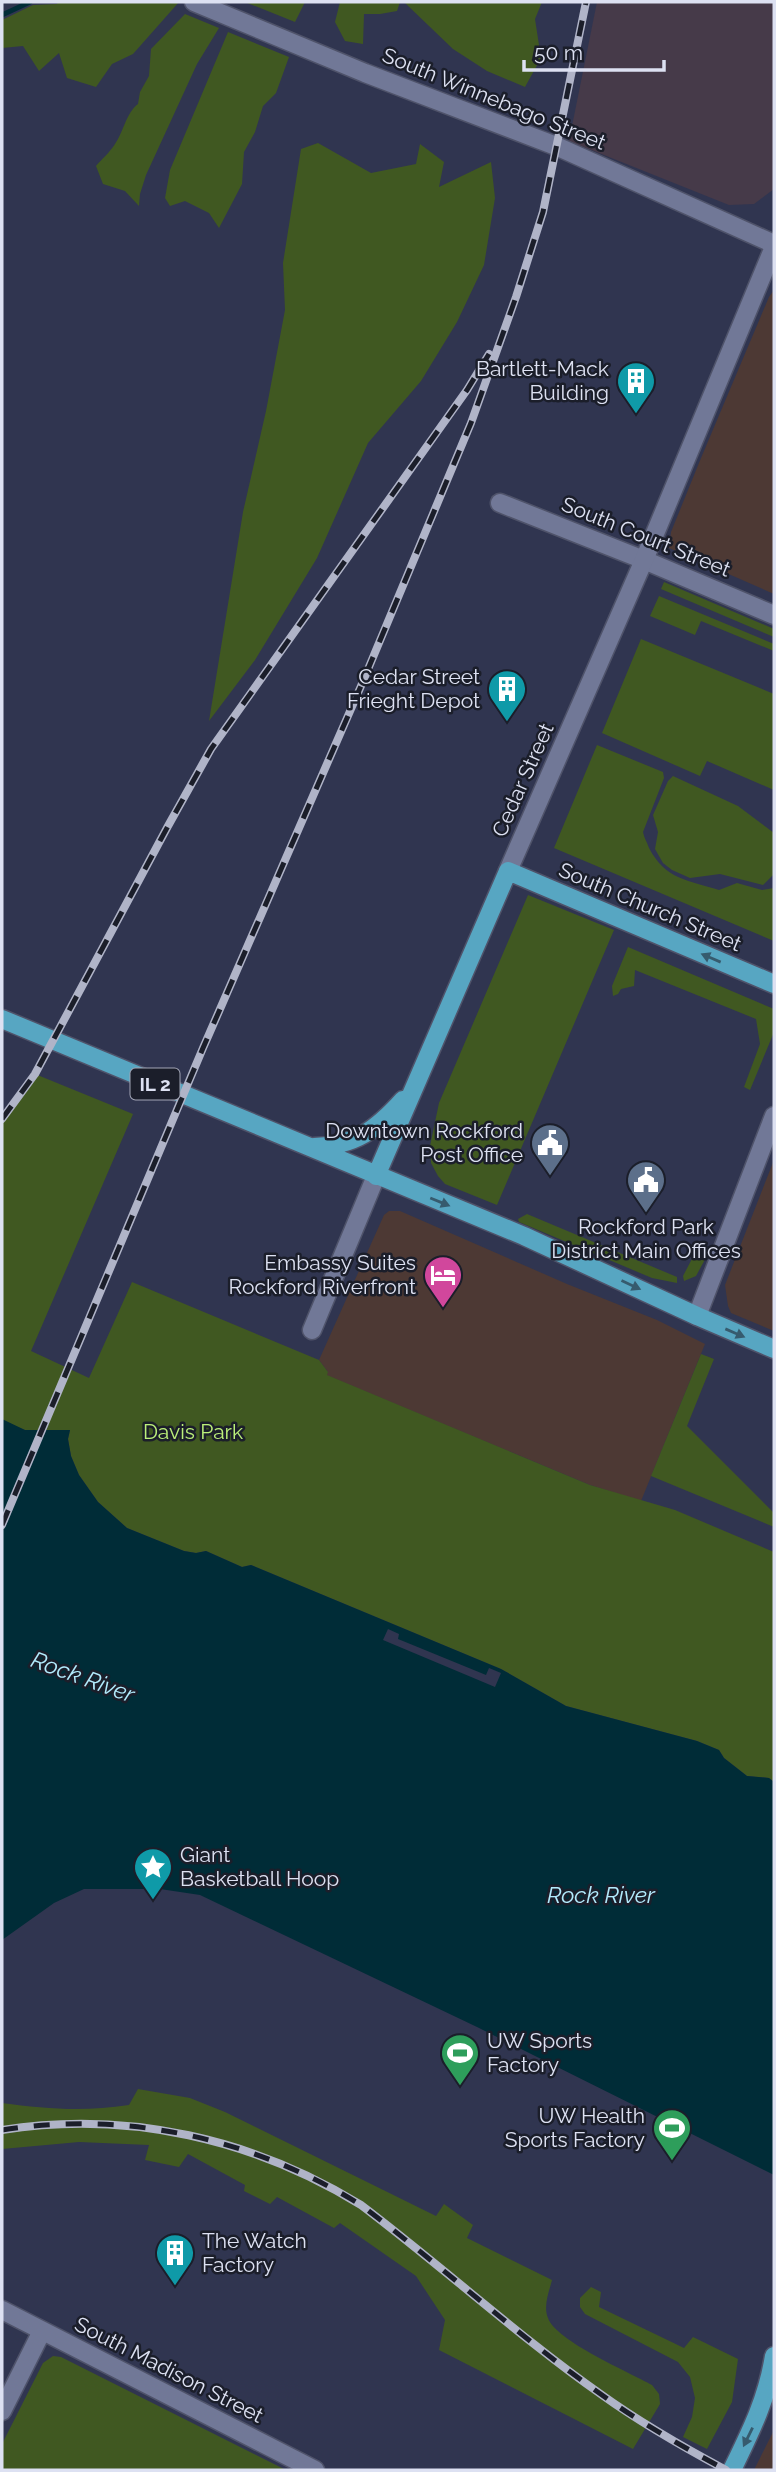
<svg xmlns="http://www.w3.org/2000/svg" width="776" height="2472" viewBox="0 0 776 2472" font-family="Raleway,sans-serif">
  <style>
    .commercial { fill: #4d3934 }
    .industrial { fill: #463a49 }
    .green { fill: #405821 }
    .water { fill: #002c37 }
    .pier { fill: #303550 }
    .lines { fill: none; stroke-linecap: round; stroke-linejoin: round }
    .stream { stroke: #002c37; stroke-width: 5 }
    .street-casing { stroke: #4f536a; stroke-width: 21 }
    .secondary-casing { stroke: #4f536a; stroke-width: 21 }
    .primary-casing { stroke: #4f536a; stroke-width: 21 }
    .street { stroke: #717897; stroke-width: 18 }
    .secondary { stroke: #717897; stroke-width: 18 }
    .primary { stroke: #57a6c2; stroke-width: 18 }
    .rail-casing { stroke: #b0b4c8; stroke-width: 8 }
    .rail { stroke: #1b1e2a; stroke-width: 5; stroke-dasharray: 16; stroke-linecap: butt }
    .oneway { fill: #365b6e }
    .labels { text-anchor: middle; stroke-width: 5; stroke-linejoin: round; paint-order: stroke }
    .shield { fill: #1b1e2a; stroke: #a3a6b6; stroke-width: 2 }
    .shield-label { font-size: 19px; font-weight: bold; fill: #dde1f2 }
    .street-label { font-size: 21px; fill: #dde1f2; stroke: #1b1e2a }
    .poi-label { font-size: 21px; fill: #dde1f2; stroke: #1b1e2a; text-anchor: end }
    .park-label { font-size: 21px; fill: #bcf07a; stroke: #1b1e2a }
    .water-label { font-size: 23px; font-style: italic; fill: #b2ebfd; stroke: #1b1e2a }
  </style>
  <rect width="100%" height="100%" fill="#303550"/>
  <path class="commercial" d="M774,290V594L669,548L671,532L701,458L769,297Z
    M774,1160V1331L731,1313L728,1306L725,1285Z
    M389,1211H400L567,1284L657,1320L705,1344L641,1501L590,1485L326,1375L328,1372L319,1360L384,1215Z
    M774,2430V2470H754Z"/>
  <path class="industrial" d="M597,2H774V189L754,204L729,205L569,141Z"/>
  <path class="green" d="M58,2H179L133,54L112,64L96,87L67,78L59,53L39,71L23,46L2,48V20L33,5L57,4Z
    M245,2H305L295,22Z
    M340,2H400L397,11L380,14H364L363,44L345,41L335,22Z
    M404,2H542L535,19L541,58L525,87L487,71L453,49Z
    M185,14L219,28L197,64L146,175L140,194L139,206L125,191L103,184L96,166C102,159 110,152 115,144C124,131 126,113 138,104L140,92L149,76L151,49Z
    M228,32L289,57L276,93L263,106L255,132L244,152L242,184L219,228L209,213L185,201L170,206L165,198L170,170Z
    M318,143L371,173L416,164L420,144L444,162L439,187L491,162L495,198L484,265L457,322L421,381L368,443L317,558L255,660L209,721L243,512L266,411L285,310L283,263L301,149Z
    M664,582L774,629V637L661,589Z
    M659,596L774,644V651L701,621L695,635L650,616Z
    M641,639L774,694V790L707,761L700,776L602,733Z
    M597,745L663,772L664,778L643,832C644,838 647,842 649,848C666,880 688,880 719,890L737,883L762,890L774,888V941L554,848Z
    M673,776L738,806L774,833V874L763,885L720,874L690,878L672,870L663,863L655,849L658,832L653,815L668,781Z
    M528,895L614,930L497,1205L445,1184L438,1176L431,1163L430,1146L439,1103Z
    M628,947L774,1009V1032L750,1090L744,1087L760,1044L756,1019L635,970L634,986L621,989L618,994L613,996L612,986Z
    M35,1074L133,1114L31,1351L89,1378L132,1282L319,1360L328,1372L327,1375L590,1485L675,1510L774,1552V1782L769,1778L747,1776L724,1758L719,1750L697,1741L566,1706L501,1669L251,1565L242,1567L206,1551L196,1553L184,1551L127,1528L98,1502L79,1475L71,1456L68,1439L70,1430H25L2,1421V1118Z
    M527,1214L677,1277V1283L652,1278L519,1222L518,1219Z
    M708,1254L696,1276L684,1281L683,1276L694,1255Z
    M701,1354L714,1359L687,1426L773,1512L774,1510V1527L651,1476Z
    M138,2089L190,2098L225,2112L436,2216L444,2204L473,2225L467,2238L552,2280C549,2292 543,2306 548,2318C556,2341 629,2372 652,2385L659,2394L660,2404L633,2449L439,2350L445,2320L416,2276L340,2223L334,2228L277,2197L270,2204L244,2191L245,2185L188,2154L179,2167L145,2160L149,2145L79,2142L2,2149V2103C46,2109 84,2112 129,2105Z
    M591,2287L601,2292L599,2307L684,2348L693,2337L738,2359L732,2402L707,2449L683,2437L692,2417L695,2398L690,2377L678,2362L585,2314L580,2307V2298Z
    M53,2356L61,2357L286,2470H2V2444L43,2363Z"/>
  <path class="water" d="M2,1419L25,1430H70L68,1439L71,1456L79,1475L98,1502L127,1528L184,1551L196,1553L206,1551L242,1567L251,1565L501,1669L566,1706L697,1741L719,1750L724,1758L747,1776L769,1778L774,1782V2175L477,2027L200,1895L160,1889H84L54,1903L2,1940Z"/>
  <path class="pier" d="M388,1629L399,1634L398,1639L486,1675L489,1668L501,1673L495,1687L383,1640Z"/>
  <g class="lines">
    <path class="stream" d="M2,15L30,2"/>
    <defs>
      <path id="street" d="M500,503L644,560L774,615
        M697,1316L774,1116
        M312,1330L376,1176
        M2,2310L315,2470
        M2,2411L42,2331"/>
      <path id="secondary" d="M194,2L365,73L556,146L774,244
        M508,871L644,560L774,247"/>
      <path id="primary" d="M2,1019L524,1236L697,1316L774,1349
        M314,1147C355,1146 377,1129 403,1100
        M376,1176L508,871L774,984
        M732,2470C751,2431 767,2399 774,2356"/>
    </defs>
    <use href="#street" class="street-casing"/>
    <use href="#secondary" class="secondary-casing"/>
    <use href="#primary" class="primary-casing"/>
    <use href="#street" class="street"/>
    <use href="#secondary" class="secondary"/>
    <use href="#primary" class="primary"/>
    <defs>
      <path id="rail" d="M2,1119L35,1074L168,826L211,749L467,390L489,354
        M2,1525L203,1048L361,686L471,423L516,297L543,212L586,2
        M2,2130C128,2110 254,2139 361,2205C443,2267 518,2336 602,2395C641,2423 683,2447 726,2470"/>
    </defs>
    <use href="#rail" class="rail-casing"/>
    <use href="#rail" class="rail"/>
  </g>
  <defs><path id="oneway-solid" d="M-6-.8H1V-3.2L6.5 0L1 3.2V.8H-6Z" transform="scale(1.75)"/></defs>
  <g class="oneway">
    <use href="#oneway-solid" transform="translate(711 958) rotate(-157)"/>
    <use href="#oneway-solid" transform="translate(440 1202) rotate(22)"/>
    <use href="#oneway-solid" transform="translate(631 1285) rotate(25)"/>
    <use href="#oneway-solid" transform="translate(735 1333) rotate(23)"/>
    <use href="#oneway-solid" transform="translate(748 2437) rotate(116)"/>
  </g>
  <defs>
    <symbol id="building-pin" viewBox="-11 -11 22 30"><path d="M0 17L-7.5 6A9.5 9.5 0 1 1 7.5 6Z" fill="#0f9aa8" stroke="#1b1e2a"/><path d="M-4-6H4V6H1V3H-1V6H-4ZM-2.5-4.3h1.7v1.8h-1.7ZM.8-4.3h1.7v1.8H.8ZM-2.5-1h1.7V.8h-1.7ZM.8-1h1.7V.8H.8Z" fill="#fff"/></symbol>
    <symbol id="civic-pin" viewBox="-11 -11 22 30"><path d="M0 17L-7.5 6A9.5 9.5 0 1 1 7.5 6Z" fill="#5c6f8a" stroke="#1b1e2a"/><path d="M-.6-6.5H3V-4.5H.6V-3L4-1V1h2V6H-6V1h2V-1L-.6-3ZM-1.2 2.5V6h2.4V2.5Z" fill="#fff"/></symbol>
    <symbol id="hotel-pin" viewBox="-11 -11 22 30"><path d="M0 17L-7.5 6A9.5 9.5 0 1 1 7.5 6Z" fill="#d1479c" stroke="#1b1e2a"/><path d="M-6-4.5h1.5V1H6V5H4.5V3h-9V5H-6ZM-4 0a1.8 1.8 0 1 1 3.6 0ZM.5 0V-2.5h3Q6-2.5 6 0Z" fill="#fff"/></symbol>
    <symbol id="sight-pin" viewBox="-11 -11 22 30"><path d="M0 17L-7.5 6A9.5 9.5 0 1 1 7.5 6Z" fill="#0f9aa8" stroke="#1b1e2a"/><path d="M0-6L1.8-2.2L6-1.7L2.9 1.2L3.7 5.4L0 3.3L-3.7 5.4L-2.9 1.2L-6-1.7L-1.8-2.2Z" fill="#fff"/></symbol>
    <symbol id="stadium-pin" viewBox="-11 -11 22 30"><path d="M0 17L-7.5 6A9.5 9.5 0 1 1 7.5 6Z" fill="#2e9e5b" stroke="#1b1e2a"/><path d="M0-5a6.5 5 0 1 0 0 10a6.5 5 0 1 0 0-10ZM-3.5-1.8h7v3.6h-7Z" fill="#fff"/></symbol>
  </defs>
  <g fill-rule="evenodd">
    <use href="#building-pin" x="614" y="359" width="44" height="60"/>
    <use href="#building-pin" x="485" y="667" width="44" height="60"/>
    <use href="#civic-pin" x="528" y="1121" width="44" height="60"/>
    <use href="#civic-pin" x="624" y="1158" width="44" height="60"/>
    <use href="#hotel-pin" x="421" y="1253" width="44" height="60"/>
    <use href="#sight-pin" x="131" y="1845" width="44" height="60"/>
    <use href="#stadium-pin" x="438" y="2031" width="44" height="60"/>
    <use href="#stadium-pin" x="650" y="2106" width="44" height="60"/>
    <use href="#building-pin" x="153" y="2231" width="44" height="60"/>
  </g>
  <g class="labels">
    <rect class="shield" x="130.5" y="1068.5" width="49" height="31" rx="5"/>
    <g class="shield-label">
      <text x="155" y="1091">IL 2</text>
    </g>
    <g class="street-label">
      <text transform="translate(494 99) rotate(22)" y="7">South Winnebago Street</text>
      <text transform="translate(646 537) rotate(22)" y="7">South Court Street</text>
      <text transform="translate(523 780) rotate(-66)" y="7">Cedar Street</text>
      <text transform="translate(650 907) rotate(23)" y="7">South Church Street</text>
      <text transform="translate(169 2370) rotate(27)" y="7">South Madison Street</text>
    </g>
    <g class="poi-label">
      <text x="609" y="376">Bartlett-Mack<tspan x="609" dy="24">Building</tspan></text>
      <text x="480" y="684">Cedar Street<tspan x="480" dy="24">Frieght Depot</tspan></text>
      <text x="523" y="1138">Downtown Rockford<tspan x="523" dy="24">Post Office</tspan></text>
      <text x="646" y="1234" text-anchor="middle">Rockford Park<tspan x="646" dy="24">District Main Offices</tspan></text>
      <text x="416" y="1270">Embassy Suites<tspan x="416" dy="24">Rockford Riverfront</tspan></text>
      <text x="180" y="1862" text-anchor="start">Giant<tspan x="180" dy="24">Basketball Hoop</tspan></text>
      <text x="487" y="2048" text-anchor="start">UW Sports<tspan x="487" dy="24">Factory</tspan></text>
      <text x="645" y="2123">UW Health<tspan x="645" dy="24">Sports Factory</tspan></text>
      <text x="202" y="2248" text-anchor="start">The Watch<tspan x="202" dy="24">Factory</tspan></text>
    </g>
    <g class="park-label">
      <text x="193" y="1439">Davis Park</text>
    </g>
    <g class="water-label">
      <text transform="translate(83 1677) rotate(20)" y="8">Rock River</text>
      <text x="601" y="1903">Rock River</text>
    </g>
  </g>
  <rect width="776" height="2472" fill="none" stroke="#dde1f2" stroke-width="7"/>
  <path d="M524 60v10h140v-10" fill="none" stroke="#dde1f2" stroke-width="3.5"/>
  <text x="534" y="60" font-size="21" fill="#dde1f2" stroke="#1b1e2a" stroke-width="5" paint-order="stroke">50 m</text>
</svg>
